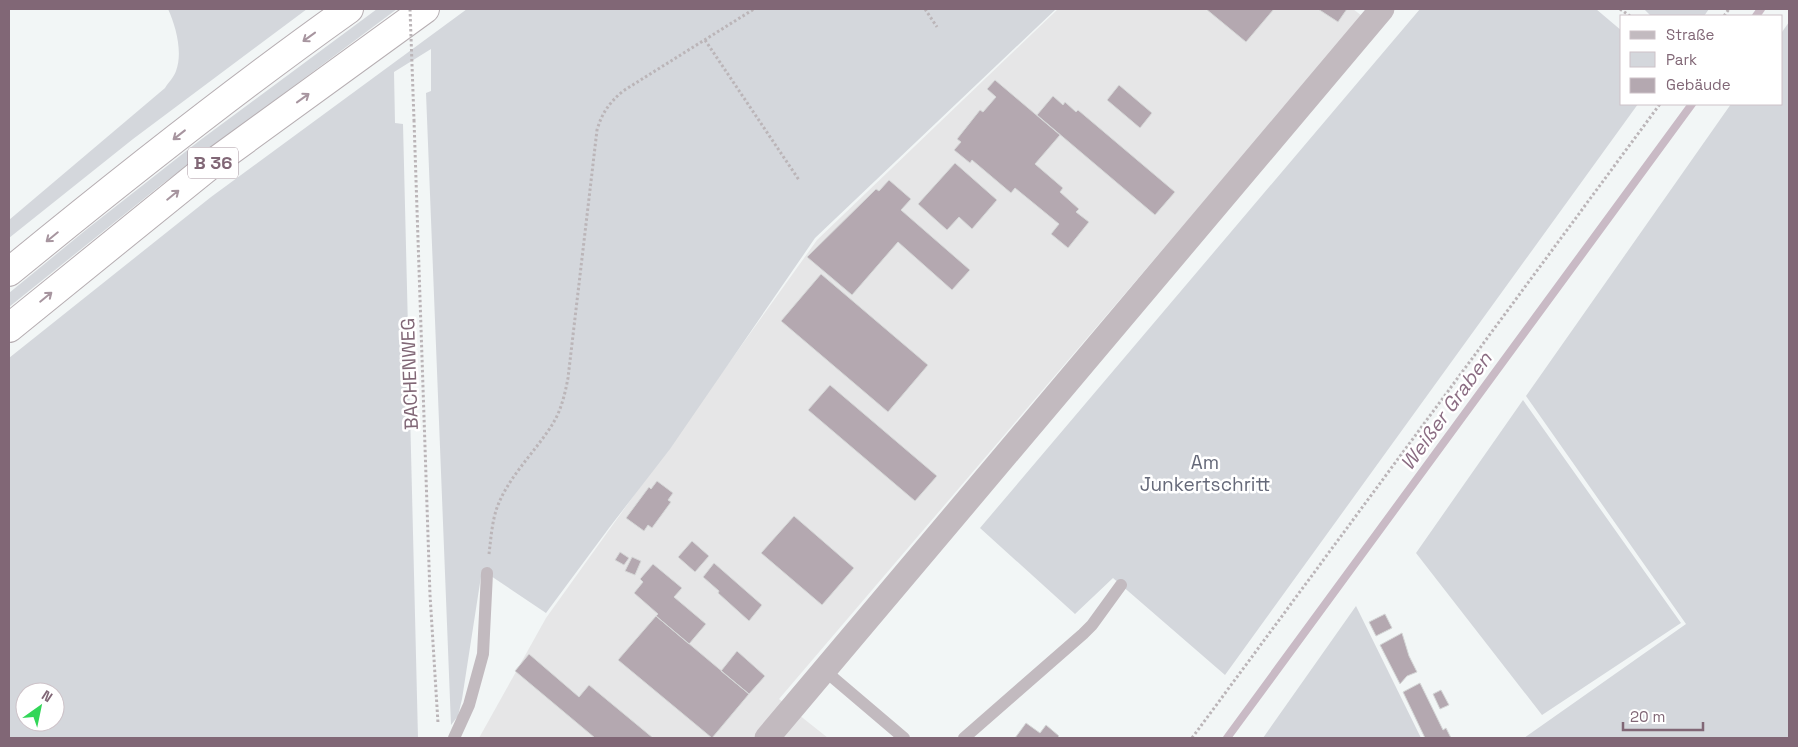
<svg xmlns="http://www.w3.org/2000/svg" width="1798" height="747" viewBox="0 0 1798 747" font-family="'Space Grotesk',sans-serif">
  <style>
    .built { fill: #e6e6e7 }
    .green { fill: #d4d7dc; fill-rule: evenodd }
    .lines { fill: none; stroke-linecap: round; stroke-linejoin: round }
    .stream { stroke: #c9bac5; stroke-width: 8 }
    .building { fill: #b4a8b0; stroke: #d5d7d7 }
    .trunk-casing { stroke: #b6aeb2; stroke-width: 30 }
    .path { stroke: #bbb5b8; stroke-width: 3; stroke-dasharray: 2.5 2.5; stroke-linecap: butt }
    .service { stroke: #c2babf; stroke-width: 12 }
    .minor { stroke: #c2babf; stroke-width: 25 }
    .trunk { stroke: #fff; stroke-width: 28 }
    .path-bridge { stroke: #bbb5b8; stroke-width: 3; stroke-dasharray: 2.5 2.5; stroke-linecap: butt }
    .oneway { stroke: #a7959f }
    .labels { text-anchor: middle; stroke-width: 5; stroke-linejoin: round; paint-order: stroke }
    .shield { fill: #fff; stroke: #a7959f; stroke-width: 1 }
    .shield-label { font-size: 18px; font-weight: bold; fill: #816776 }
    .street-label { font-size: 19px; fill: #816776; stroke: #fff }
    .park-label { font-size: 19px; fill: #656979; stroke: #fff }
    .water-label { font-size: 20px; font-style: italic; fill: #8b6d83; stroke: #fff }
  </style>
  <rect width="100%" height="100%" fill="#f2f6f6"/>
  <path class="built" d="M1058,9H1353L1362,16L779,699L828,738H479L546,618L817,240Z"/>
  <path class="green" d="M168,9H307L133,139L9,238V220L165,88C168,83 174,77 176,71C183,53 176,26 168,9Z
    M377,9H397L161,185L9,307V293L87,229L199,141Z
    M467,9H1056L815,238L670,449L609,528L546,613L482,570L462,699L458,716L451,725L426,93L431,91V49L394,72L395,123L403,124L418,738H9V358L211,197ZM25,692H55V722H25Z
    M1420,9H1596L1622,31V104H1638L1225,675L1113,578L1075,614L980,528Z
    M1644,9H1709L1704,16H1651Z
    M1789,22V738H1524L1686,624L1526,396L1731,104H1782V32Z
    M1523,400L1681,623L1542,715L1416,553Z
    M1356,606L1421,738H1263Z"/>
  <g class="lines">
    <path class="stream" d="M1756,16L1761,9
      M1227,738L1692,104"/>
  </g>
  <path class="building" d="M1206,9H1274L1246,42Z
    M1318,9H1347L1338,22Z
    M995,80L1060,135L1035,164L1063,188L1060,192L1079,209L1076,212L1089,222L1068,248L1051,234L1059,224L1015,188L1011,193L972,160L970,163L954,150L961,142L957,139L980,110L983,112L996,97L987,89Z
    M1119,85L1152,113L1140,128L1107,100Z
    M1053,96L1063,105L1065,102L1076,112L1078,110L1175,192L1155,215L1037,115Z
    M955,163L997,200L972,229L959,217L947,230L918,204Z
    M889,180L911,199L901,210L970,270L952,290L898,242L852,295L807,257L876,189L879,191Z
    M821,274L928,365L888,412L781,321Z
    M830,385L937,476L915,501L808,410Z
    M657,481L673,493L668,500L671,502L652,528L648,525L644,531L626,518L649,487L651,489Z
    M794,516L854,568L822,605L761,553Z
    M692,541L709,556L695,572L678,557Z
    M620,552L629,558L624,565L615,560Z
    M632,557L641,561L635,575L625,571Z
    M714,563L762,605L749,621L718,593L719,591L703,577Z
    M653,564L682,588L674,597L706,624L689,644L656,616L658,614L634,593L643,582L640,579Z
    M1385,614L1392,628L1376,636L1369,622Z
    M656,616L749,694L712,738L618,660Z
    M1402,633L1409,656L1417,672L1407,676L1400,684L1380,645Z
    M737,651L765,676L749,694L721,671Z
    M529,654L579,697L589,685L653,738H595L515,671Z
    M1420,683L1443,730L1446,728L1451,738H1425L1403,692Z
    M1441,690L1449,705L1440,709L1433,694Z
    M1026,723L1040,733L1046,725L1059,736L1057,738H1015Z"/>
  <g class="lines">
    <defs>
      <path id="trunk" d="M9,272C120,181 232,92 349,9
        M9,328L209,166L425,9"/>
    </defs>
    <use href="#trunk" class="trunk-casing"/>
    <path class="path" d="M925,9L937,27
      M1620,9L1630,16
      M1724,16L1729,9
      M705,40L799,180
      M414,120L430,595L438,723
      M489,554C491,538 492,520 498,505C510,475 535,452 552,425C561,411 565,394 568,378L597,130C602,113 609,103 623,91L754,9
      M1192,738L1660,104"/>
    <path class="service" d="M824,670L904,738
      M454,738L469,705L483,654L487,573
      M964,738L1083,634L1092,625L1121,585"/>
    <path class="minor" d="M767,738L1382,9"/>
    <use href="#trunk" class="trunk"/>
    <path class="path-bridge" d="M410,9L414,120"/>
  </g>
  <defs><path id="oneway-shaft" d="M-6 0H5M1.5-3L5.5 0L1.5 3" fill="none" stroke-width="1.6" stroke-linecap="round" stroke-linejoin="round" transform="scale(1.25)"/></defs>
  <g class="oneway">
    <use href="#oneway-shaft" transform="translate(309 37) rotate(144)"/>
    <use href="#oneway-shaft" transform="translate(303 98) rotate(-36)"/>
    <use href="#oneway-shaft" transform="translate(179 135) rotate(142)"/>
    <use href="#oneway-shaft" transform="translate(173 195) rotate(-39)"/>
    <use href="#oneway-shaft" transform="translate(52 237) rotate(141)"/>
    <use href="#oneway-shaft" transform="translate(46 297) rotate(-39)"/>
  </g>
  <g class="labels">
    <rect class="shield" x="188" y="147.5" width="50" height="31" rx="4"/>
    <g class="shield-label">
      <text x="213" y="169">B 36</text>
    </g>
    <g class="street-label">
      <text transform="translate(409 374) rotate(-92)" y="7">BACHENWEG</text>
    </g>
    <g class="park-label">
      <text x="1205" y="469">Am<tspan x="1205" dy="22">Junkertschritt</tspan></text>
    </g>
    <g class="water-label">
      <text transform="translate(1446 411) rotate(-54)" y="7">Weißer Graben</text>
    </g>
  </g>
  <rect width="1798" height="747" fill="none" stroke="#816776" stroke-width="20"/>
  <rect x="1620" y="15" width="162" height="90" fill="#ffffff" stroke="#cdc2c8"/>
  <rect x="1630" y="31" width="25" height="8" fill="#c2babf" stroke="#cdc2c8"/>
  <text x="1666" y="40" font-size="15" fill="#816776">Straße</text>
  <rect x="1630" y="52" width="25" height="15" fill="#d4d7dc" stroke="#cdc2c8"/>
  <text x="1666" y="65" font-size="15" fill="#816776">Park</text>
  <rect x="1630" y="78" width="25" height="15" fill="#b4a8b0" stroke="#cdc2c8"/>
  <text x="1666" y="90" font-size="15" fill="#816776">Gebäude</text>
  <g transform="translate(40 707) rotate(33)"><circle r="24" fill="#ffffff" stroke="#cdc2c8"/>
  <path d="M0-4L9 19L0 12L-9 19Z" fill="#32d658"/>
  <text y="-8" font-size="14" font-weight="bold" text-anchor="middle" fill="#816776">N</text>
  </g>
  <path d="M1623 722v8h80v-8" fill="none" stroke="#816776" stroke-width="2.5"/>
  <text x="1630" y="722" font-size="15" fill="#816776" stroke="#ffffff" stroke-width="4" paint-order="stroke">20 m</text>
</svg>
